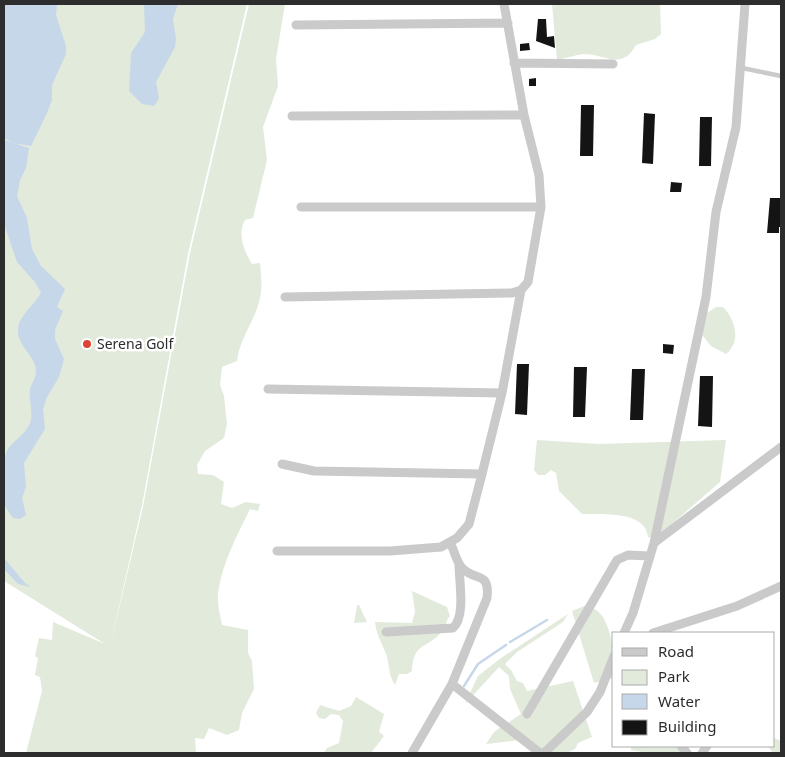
<svg xmlns="http://www.w3.org/2000/svg" width="785" height="757" viewBox="0 0 785 757" font-family="'Noto Sans',sans-serif">
  <style>
    .green { fill: #e1eadb }
    .water { fill: #c7d7ea }
    .lines { fill: none; stroke-linecap: round; stroke-linejoin: round }
    .stream { stroke: #c7d7ea; stroke-width: 2.5 }
    .building { fill: #141414 }
    .service { stroke: #cacaca; stroke-width: 4.5 }
    .minor { stroke: #cacaca; stroke-width: 9 }
    .poi-dot { fill: #e04434; stroke: #fff; stroke-width: 2 }
    .labels { text-anchor: middle; stroke-width: 5; stroke-linejoin: round; paint-order: stroke }
    .poi-label { font-size: 14px; fill: #2d2d2d; stroke: #fff; text-anchor: start }
  </style>
  <rect width="100%" height="100%" fill="#fff"/>
  <path class="green" d="M4,4H247L188,254L142,505L110,647L143,507L190,253L249,4H285L276,59L278,86L263,127L267,160L253,218L245,220C237,235 244,251 252,264L260,263C261,276 263,289 259,302C254,322 239,340 237,361L222,367L220,385L224,396L227,424L224,438L205,451L197,465L198,474L213,475L224,482L221,504L232,508L246,502L260,504L258,511L250,509C237,536 222,563 218,593C217,603 220,615 222,625L248,630V653L252,661L254,689L242,713L239,730L227,735L209,728L204,739L195,738L196,753H26L42,691L40,677L35,675L38,658L35,656L39,638L52,640L53,622L105,644L4,581Z
    M552,4H660L661,34L655,39L636,45C622,71 605,54 584,54C575,55 566,58 557,60Z
    M716,307H723C735,319 742,341 726,354L711,346L699,331L706,314Z
    M537,440L599,444L726,440L720,482L657,537H648C645,510 603,515 582,514L559,491L556,473L551,470L545,475H538L534,470Z
    M412,591L447,607L450,616C446,620 446,626 443,630C429,649 413,641 412,671L407,674H399L395,685C388,675 390,665 386,654C382,643 376,634 375,622L412,623L415,612Z
    M357,605H359L367,622L354,623Z
    M584,606C613,607 614,656 614,678L594,683L572,611Z
    M568,614L563,622L517,652L505,664L511,670L517,681L523,683L527,691L573,681L592,737L578,743L575,749L566,753H548L521,740L486,744L494,732L521,714L510,689L509,676L499,667L465,704L478,676L501,658Z
    M356,697L384,714L379,732L384,736L371,753H324L327,748L339,743L343,721L339,715L331,714L325,719L319,718L316,713L320,705L339,711L351,706Z
    M774,738L781,741V753H773L768,746H774Z
    M631,746H679L685,753H648L631,750Z"/>
  <path class="water" d="M4,4H57L56,15L66,46V54L52,85V100L47,113L31,146L13,143L4,138Z
    M144,4H178L173,19L176,39L175,47L156,82L159,98L154,106L142,104L129,91L131,53L145,32Z
    M4,140L29,148L26,168L20,180L17,196L27,218L32,249L41,266L65,289L57,307L63,311L55,330V339L64,359L59,377L47,397L43,409L45,429L24,463L26,487L22,498L26,515L20,519L13,518C9,513 5,507 4,502C1,490 2,458 8,449C14,440 26,434 30,423C34,412 28,400 30,389C32,383 36,377 36,371C36,356 17,346 18,330C18,315 36,305 41,292L34,281L17,262L4,224Z
    M4,558L25,583L31,587L18,584L4,569Z"/>
  <g class="lines">
    <path class="stream" d="M510,642L547,620
      M464,686L478,664L506,645"/>
  </g>
  <path class="building" d="M538,19H546L547,37L554,36L555,48L536,41Z
    M529,43L530,50L520,51V44Z
    M536,78V86H529V79Z
    M581,105H594L593,156H580Z
    M644,113L655,114L653,164L642,163Z
    M700,117H712L711,166H699Z
    M671,182L682,183L681,192H670Z
    M770,198H781V227H779V233H767Z
    M663,344L674,345L673,354L663,353Z
    M517,364H529L527,415L515,414Z
    M574,367H587L585,417H573Z
    M632,369H645L643,420H630Z
    M700,376H713L712,427L698,426Z"/>
  <g class="lines">
    <path class="service" d="M742,68L781,76"/>
    <path class="minor" d="M296,25L508,23
      M514,63L613,64
      M292,116L524,115L504,4
      M301,207H541
      M285,297L512,293L521,290L528,282L541,207L539,175L524,115
      M268,389L502,393
      M282,464L314,471L482,474
      M450,542C454,550 456,561 462,568C476,582 490,571 487,598L452,684
      M654,543L781,447
      M277,551H390L441,547L457,538L469,524L482,474L502,393L521,290
      M386,632L453,628C466,616 459,582 459,564
      M624,633L633,613L654,543L706,297L716,212L736,127L745,4
      M653,633L737,606L781,586
      M527,714L617,560L628,555L649,556
      M681,746L687,753
      M412,753L452,684L540,753
      M544,753L587,712L600,692L614,656
      M702,753L707,746"/>
  </g>
  <circle class="poi-dot" cx="87" cy="344" r="5"/>
  <g class="labels">
    <g class="poi-label">
      <text x="97" y="349">Serena Golf</text>
    </g>
  </g>
  <rect width="785" height="757" fill="none" stroke="#2d2d2d" stroke-width="10"/>
  <rect x="612" y="632" width="162" height="115" fill="#ffffff" stroke="#ababab"/>
  <rect x="622" y="648" width="25" height="8" fill="#cacaca" stroke="#ababab"/>
  <text x="658" y="657" font-size="15" fill="#2d2d2d">Road</text>
  <rect x="622" y="670" width="25" height="15" fill="#e1eadb" stroke="#ababab"/>
  <text x="658" y="682" font-size="15" fill="#2d2d2d">Park</text>
  <rect x="622" y="694" width="25" height="15" fill="#c7d7ea" stroke="#ababab"/>
  <text x="658" y="707" font-size="15" fill="#2d2d2d">Water</text>
  <rect x="622" y="720" width="25" height="15" fill="#141414" stroke="#ababab"/>
  <text x="658" y="732" font-size="15" fill="#2d2d2d">Building</text>
</svg>
